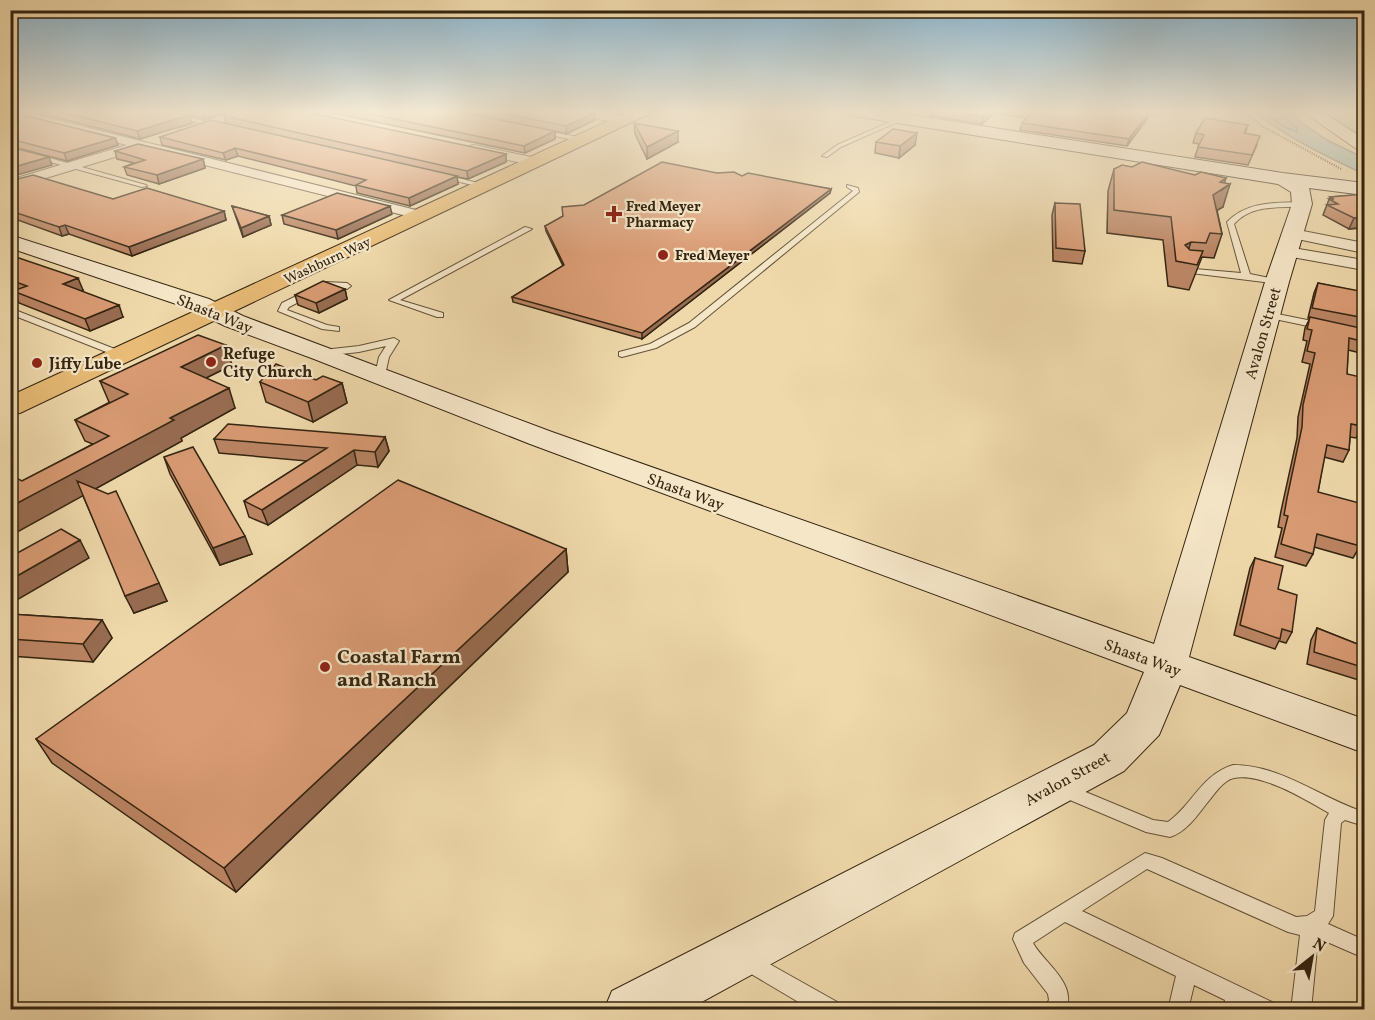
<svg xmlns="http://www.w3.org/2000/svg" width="1375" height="1020" viewBox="0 0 1375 1020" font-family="Vollkorn,serif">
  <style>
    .green { fill: #b5c08c; stroke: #74724e; stroke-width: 1.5 }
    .water { fill: #9cb9b2; stroke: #727e72; stroke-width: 1.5 }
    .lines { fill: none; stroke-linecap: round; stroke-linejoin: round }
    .shore { stroke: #686f62; stroke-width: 1.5 }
    .lane-casing { stroke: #635238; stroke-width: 2 }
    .street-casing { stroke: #635238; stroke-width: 2 }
    .secondary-casing { stroke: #342511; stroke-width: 2 }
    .primary-casing { stroke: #342511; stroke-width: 2 }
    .path { stroke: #342511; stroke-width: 2; stroke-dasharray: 1 1.5; stroke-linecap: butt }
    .lane { fill: #f5e6c8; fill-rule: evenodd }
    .street { fill: #f5e6c8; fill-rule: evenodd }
    .secondary { fill: #f5e6c8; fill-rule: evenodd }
    .primary { fill: #e8bc76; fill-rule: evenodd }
    .wall { fill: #bb8564; stroke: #342511; stroke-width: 1.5 }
    .shaded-wall { fill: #986c51; stroke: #342511; stroke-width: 1.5 }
    .building { fill: #d99b74; stroke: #342511; stroke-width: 1.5 }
    .poi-dot { fill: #8f2418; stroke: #f5e6c8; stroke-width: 2 }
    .labels { text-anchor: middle; stroke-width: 4.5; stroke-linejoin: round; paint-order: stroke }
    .far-poi-label { font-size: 14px; font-weight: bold; fill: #342511; stroke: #f5e6c8; text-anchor: start }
    .far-street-label { font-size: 14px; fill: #342511; stroke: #f5e6c8 }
    .street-label { font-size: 16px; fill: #342511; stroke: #f5e6c8 }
    .poi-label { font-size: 16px; font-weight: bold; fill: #342511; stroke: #f5e6c8; text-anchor: start }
    .near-poi-label { font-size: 20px; font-weight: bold; fill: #342511; stroke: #f5e6c8; text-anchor: start }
  </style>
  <rect width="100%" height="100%" fill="#efd9ab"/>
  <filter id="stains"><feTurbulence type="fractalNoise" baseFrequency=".00333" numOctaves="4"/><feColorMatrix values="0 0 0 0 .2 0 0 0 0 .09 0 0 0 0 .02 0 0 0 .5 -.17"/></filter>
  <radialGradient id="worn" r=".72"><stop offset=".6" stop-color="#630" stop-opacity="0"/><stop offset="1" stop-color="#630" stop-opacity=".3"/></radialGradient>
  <path class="green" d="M1320,111H1364V141Z"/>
  <path class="water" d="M1253,111H1285L1327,140L1364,158V174C1325,156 1288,138 1253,111Z"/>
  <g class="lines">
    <path class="shore" d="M1263,111L1283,126L1297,132V128L1284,117L1282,111"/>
    <defs>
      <path id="lane" d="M151,111H163L220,125L217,127Z
        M899,118L904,119L841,147L827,157L822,156L837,145Z
        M539,129L582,138L585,140L582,142L537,132Z
        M10,147L146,185L147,186L142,187L10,151Z
        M442,174L486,185L487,186L484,188L440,177L439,176Z
        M847,185L858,188L859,192L695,327L656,348L622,357L619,356V352L650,344L689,323L853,191L847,187Z
        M1302,202H1305V206C1279,209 1253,203 1234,224L1250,274L1280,280V284L1183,272L1179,270L1183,268L1241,273L1227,222C1247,201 1275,203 1302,202Z
        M525,227L532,229L400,300L443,313V317H437L389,300Z
        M325,282L347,283L351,286L347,289L326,288L289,307L287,310L327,325L339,327V331L322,329L278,311L282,303Z
        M10,308L125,353L127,355L125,357H119L10,314Z
        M1268,312L1322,323L1327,326L1322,329L1265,317V313Z
        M394,338L399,341L389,357L385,375L380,378L375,375L379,357L386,346L359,352L323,356L318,353L323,350L359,346Z
        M1233,765C1282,765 1320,798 1364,812V826L1345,820L1341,823L1333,916L1328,924L1364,940V958L1318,938L1311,1010H1291L1300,935L1288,932L1147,869L1082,911L1274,1003L1277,1010H1223L1225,1000L1194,985L1188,1010H1168L1176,976L1065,922L1033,943C1044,963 1077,983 1066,1010H1043L1049,1000L1048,994L1024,963L1013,939L1015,933L1145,853L1162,858L1296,917L1307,916L1315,911L1325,820L1329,813C1306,800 1261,772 1234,778C1223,780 1214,795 1207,803C1197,816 1186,832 1170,837L1146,832L1058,795L1056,790L1058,785L1064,783L1153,820L1168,822C1193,804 1201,775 1233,765Z
        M748,952L839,1003L842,1010H812L741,968L738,961L741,954Z"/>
      <path id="street" d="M10,111H21L428,213L430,216L423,220L141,149L10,189V180L127,145L10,116Z
        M237,111H256L189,134H181L179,131L181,128Z
        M569,111H595L628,118L630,120L624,124L575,114Z
        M1134,111H1171C1163,117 1142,117 1134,111Z
        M474,145L536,158L543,162L536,166L470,152L468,149L470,146Z
        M1293,229L1364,243V253L1288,237L1285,234L1288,231Z
        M1287,247L1364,260V270L1281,255L1279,252Z"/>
      <path id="secondary" d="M846,111H885L1283,173L1364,183V195L1309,188L1312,204L1289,282L1189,657L1364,719V753L1180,685L1159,735L1124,771L687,1010H604L612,991L1094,745L1127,713L1144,672L530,444L314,359L225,326L191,309L10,248V235L209,299L243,316L552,432L1154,644L1265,282L1292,204L1291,192L1278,184L854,116Z
        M1302,111H1321L1364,139V151L1358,150Z"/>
      <path id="primary" d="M630,111H651L649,114L20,413L10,415V396Z"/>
    </defs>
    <use href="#lane" class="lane-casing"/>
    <use href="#street" class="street-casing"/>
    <use href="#secondary" class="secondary-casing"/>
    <use href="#primary" class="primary-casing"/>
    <path class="path" d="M1244,111L1262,126L1341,169"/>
    <use href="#lane" class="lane"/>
    <use href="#street" class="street"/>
    <use href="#secondary" class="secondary"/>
    <use href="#primary" class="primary"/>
  </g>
  <path class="wall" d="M31,111H171L192,123L140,139Z
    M173,111H229L205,119Z
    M323,111H585L595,120L566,134L555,131V139L525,153Z
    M931,111H1143L1147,119L1127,146L1020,130L1022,123L1026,118L994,113L982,124L930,116Z
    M10,112L115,138L118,145L67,161L10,146Z
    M224,116L506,154V162L468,179L457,177L458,184L410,206L357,193L356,186L238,156L226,160L162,145L160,137L226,123Z
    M634,123L678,142L647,159L635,134Z
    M1248,125L1245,134L1257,145L1248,165L1195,157L1199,144L1193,143L1196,133Z
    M876,142L915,145L899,158L875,153Z
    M115,151L203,159L205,168L159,184L127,175L124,167L134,163L117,159Z
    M1132,167L1224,183L1223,207L1217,210L1222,234L1214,258L1202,257L1189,290L1168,286L1163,240L1107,233L1108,191L1114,169Z
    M717,173L831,189L830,193L642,339L513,302L512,297L563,266L546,231L545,226Z
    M10,181L113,199L224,211L226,220L132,256L69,234L62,236L18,220L10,223Z
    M1365,194V228L1349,229L1323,215L1330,197Z
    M1055,203L1085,251L1082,264L1053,261L1052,215Z
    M232,206L269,216L271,225L243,237Z
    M392,214L338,239L284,224L282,215Z
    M10,255L83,290L81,291L123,317L90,331L19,303L14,291L10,290Z
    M1365,268V354L1348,350L1347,374L1362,426L1356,438L1350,437L1349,450L1343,462L1324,457L1318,492L1360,546L1353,558L1314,547L1313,554L1306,566L1275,557L1282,528L1278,527L1281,511L1297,438L1298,417L1310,364L1302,362L1307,341L1303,340L1305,328L1310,318H1308L1314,293L1318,283L1361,292L1362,273Z
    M345,289L347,299L319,313L298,305L295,295Z
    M226,345L232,365L206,378L235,408L181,438L182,441L95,489L167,601L134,613L83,496L22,481L93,444L85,441L75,420L110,402H109L100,381Z
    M316,380L342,383L347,403L313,422L266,402L260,382Z
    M385,437L389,451L378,467L357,465L268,525L249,517L244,501L307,461L219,453L214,439Z
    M164,457L252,554L220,565L170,474Z
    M566,549L568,572L236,892L52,763L36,739Z
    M1255,558L1278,589L1292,632L1286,643L1279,641L1275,649L1234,635L1250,568Z
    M10,614L102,620L112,638L93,662L10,656Z
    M1317,628L1365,647V682L1307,664L1311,640Z"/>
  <path class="shaded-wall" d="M203,111H229L205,119Z
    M989,111H994V113L982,124L983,117Z
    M1149,112L1147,119L1127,146L1129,139Z
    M595,113V120L566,134V126Z
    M189,115L192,123L140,139L137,131Z
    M555,131V139L525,153L524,146Z
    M678,131V142L647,159V147Z
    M917,133L915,145L899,158L900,146Z
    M115,138L118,145L67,161L64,153Z
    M235,148L238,156L226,160L223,153Z
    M506,154V162L468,179L467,171Z
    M49,157L52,165L10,177V168Z
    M203,159L205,168L159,184L157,175Z
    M457,176L458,184L410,206L409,198Z
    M1226,178L1222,190L1230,184L1223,207L1206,217L1213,195L1220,182Z
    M831,189L830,193L642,339V333Z
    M390,206L392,214L338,239L336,230Z
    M224,211L226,220L132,256L129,247Z
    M14,212L18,220L10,223V213Z
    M269,216L271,225L243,237L241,228Z
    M1365,217V225L1363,227L1349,229L1354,218Z
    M65,225L69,234L62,236L59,227Z
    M1191,242L1184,263L1185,245Z
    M78,278L83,290L68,296L63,284Z
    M345,289L347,299L319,313L316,303Z
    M119,305L123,317L90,331L85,319Z
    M226,345L232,365L188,387L181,367Z
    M342,383L347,403L313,422L308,402Z
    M229,388L235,408L181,438L182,441L10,536V507L170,418Z
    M385,437L389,451L378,467L375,452Z
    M354,450L357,465L268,525L262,510Z
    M245,536L252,554L220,565L213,548Z
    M80,540L89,558L10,604V580Z
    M566,549L568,572L236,892L224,868Z
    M159,583L167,601L134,613L125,596Z
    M102,620L112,638L93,662L83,644Z"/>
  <path class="building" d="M57,111H171L189,115L137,131Z
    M239,111H302L506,154L467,171L224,116Z
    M356,111H456L555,131L524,146Z
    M491,111H585L595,113L566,126Z
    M948,111H989L983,117Z
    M1027,111H1143L1149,112L1129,139L1022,123L1033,112Z
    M10,112L115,138L64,153L10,139Z
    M1205,118L1248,125L1244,133L1260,136L1252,155L1198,147L1204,135L1196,133Z
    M211,120L457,176L409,198L356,185L366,180L235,148L223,153L160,137Z
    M634,123L678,131L647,147Z
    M893,129L917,133L900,146L876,142Z
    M138,144L203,159L157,175L124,167L145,160L115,151Z
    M10,147L49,157L10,168Z
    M662,162L717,173L734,172L742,176L748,173L831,189L642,333L512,297L564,265L545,226L563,216L562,207L584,205Z
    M1142,162L1195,175L1201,172L1226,178L1220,182L1230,184L1213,195L1222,234L1210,233L1206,243L1191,242L1185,245L1190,250L1203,251L1197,265L1176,261L1171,217L1114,210V169L1122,165L1132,167Z
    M33,175L113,199L147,188L224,211L129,247L65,225L59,227L14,212L10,213V181Z
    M337,193L390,206L336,230L282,215Z
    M1365,194V217L1354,218L1327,205L1338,204L1329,199H1334L1330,197Z
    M1055,203L1080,204L1085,251L1056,248Z
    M232,206L269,216L241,228Z
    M10,255L78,278L63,284L119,305L85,319L13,291L27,286L10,280Z
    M323,281L345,289L316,303L295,295Z
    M1318,283L1365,292V318L1312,308Z
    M1310,317L1365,329V342L1349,338L1347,374L1365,378V403L1362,426L1351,424L1349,450L1327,445L1318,492L1363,504L1360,546L1317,534L1313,554L1281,544L1288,516L1284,515L1287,498L1302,427L1303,405L1315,353L1307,351L1312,330L1307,329Z
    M198,335L226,345L181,367L229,388L170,418L174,420L10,507V475L22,481L109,436L75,420L128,394L100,381Z
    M276,364L316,380L323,376L342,383L308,402L260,382Z
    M228,424L385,437L375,452L354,450L262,510L244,501L327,448L214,439Z
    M193,447L245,536L213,548L164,457Z
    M398,480L566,549L224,868L36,739Z
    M77,481L108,494L116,491L159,583L125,596Z
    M61,529L80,540L10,580V557Z
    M1255,558L1283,566L1278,589L1297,595L1292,632L1282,629L1280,639L1240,625Z
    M10,614L102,620L83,644L10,639Z
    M1317,628L1365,647V668L1314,652Z
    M794,1005L797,1010H786Z"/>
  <linearGradient id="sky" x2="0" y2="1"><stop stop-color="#89b6d2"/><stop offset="0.44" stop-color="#f8eed9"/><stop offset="1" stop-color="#f8eed9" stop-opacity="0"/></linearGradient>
  <rect width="1375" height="254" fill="url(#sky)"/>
  <g class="poi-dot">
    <path d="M611 205h6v6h6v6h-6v6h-6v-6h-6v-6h6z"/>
    <circle cx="663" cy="255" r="6"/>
    <circle cx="211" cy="362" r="6"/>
    <circle cx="37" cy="363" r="6"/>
    <circle cx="325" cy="667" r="6"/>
  </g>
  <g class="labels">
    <g class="far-poi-label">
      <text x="626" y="211">Fred Meyer<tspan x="626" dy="16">Pharmacy</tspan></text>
      <text x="675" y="260">Fred Meyer</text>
    </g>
    <g class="far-street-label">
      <text transform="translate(327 260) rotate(-25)" y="5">Washburn Way</text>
    </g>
    <g class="street-label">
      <text transform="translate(215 313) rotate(22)" y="6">Shasta Way</text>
      <text transform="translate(1262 333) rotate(-74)" y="6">Avalon Street</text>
      <text transform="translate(686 491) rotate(20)" y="6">Shasta Way</text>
      <text transform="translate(1143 657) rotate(20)" y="6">Shasta Way</text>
      <text transform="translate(1067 778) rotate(-29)" y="6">Avalon Street</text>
    </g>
    <g class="poi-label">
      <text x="223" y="359">Refuge<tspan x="223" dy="18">City Church</tspan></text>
      <text x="49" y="369">Jiffy Lube</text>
    </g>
    <g class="near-poi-label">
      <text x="337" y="663">Coastal Farm<tspan x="337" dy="23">and Ranch</tspan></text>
    </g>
  </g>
  <rect width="1375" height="1020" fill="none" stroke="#efd9ab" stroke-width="36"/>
  <rect x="12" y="12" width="1351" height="996" fill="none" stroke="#342511" stroke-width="3"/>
  <rect x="18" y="18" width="1339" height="984" fill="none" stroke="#342511" stroke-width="1.5"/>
  <g transform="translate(1312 957) rotate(31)" stroke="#f5e6c8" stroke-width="4.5" paint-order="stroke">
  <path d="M0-4.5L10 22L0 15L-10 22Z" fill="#342511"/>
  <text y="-9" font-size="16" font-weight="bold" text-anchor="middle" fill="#342511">N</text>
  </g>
  <rect width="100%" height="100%" filter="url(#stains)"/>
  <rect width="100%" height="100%" fill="url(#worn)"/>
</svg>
